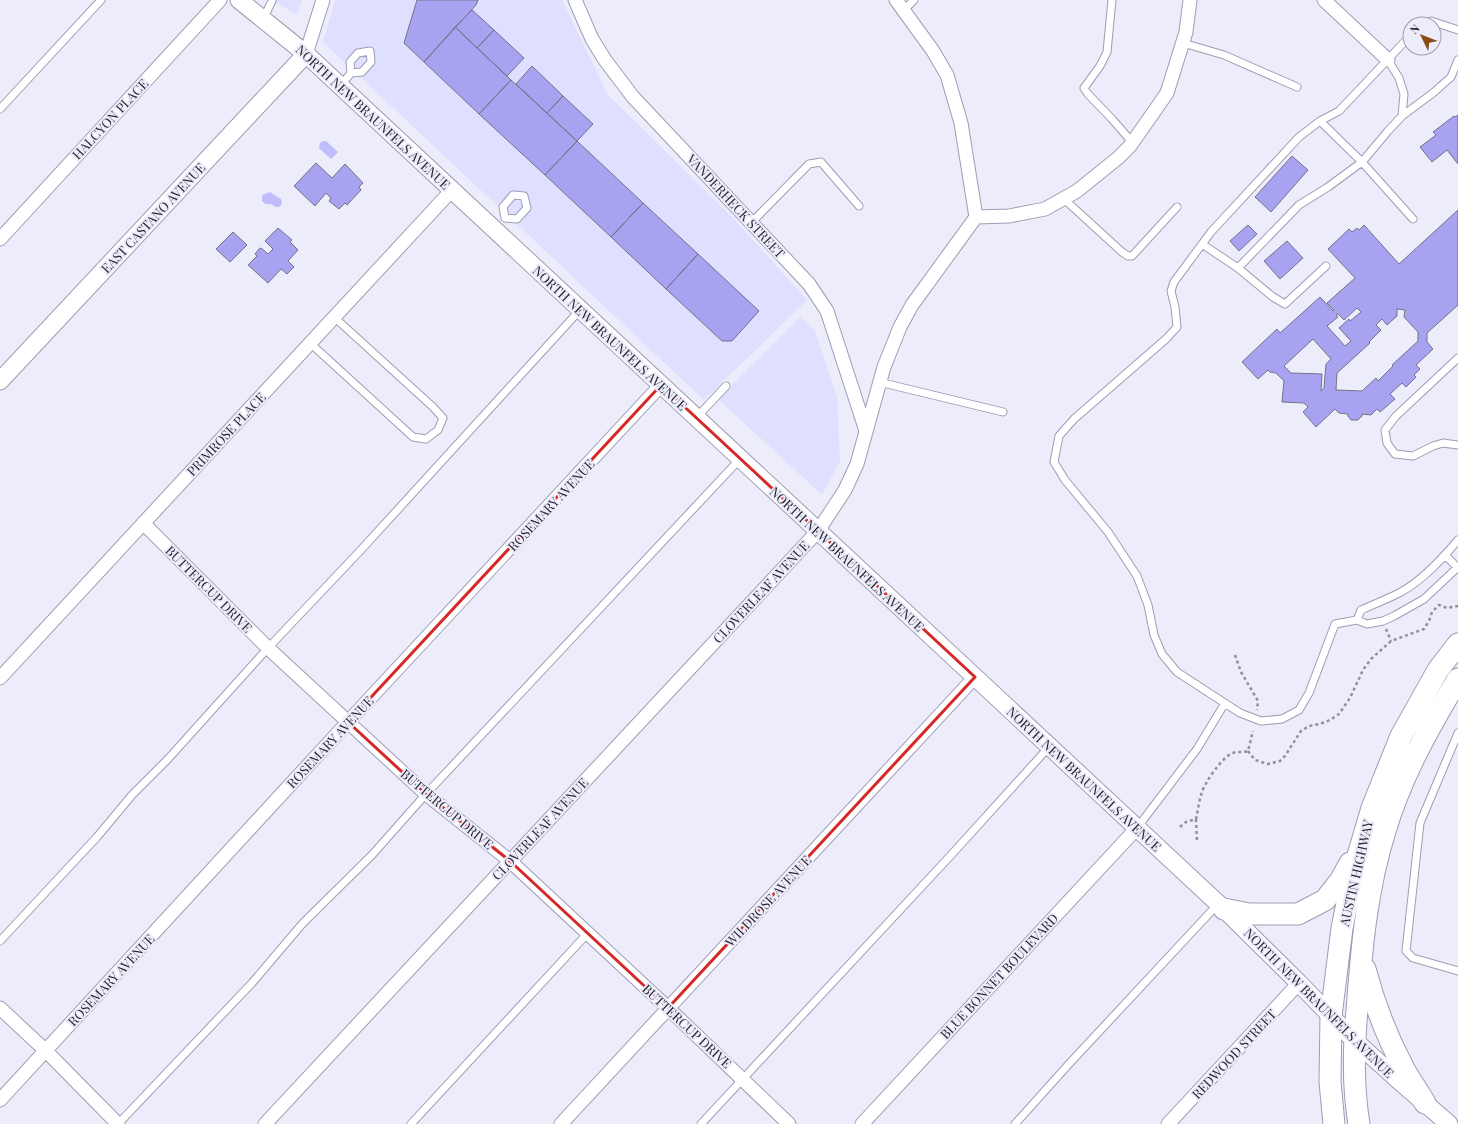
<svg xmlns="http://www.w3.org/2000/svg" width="1458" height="1124" viewBox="0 0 1458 1124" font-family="'Playfair Display',serif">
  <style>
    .built { fill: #dfdfff }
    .water { fill: #c0bdfc }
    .building { fill: #a8a3f0; stroke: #737288; fill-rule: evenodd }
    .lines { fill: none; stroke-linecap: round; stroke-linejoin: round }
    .service-casing { stroke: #9d9db4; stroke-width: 9 }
    .minor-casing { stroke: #9d9db4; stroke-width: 15 }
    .tertiary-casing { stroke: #9d9db4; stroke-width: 19 }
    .primary-casing { stroke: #9d9db4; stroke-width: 23 }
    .path { stroke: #90909c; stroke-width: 2.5; stroke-dasharray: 3 3; stroke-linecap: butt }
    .service { stroke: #fff; stroke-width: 7 }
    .minor { stroke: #fff; stroke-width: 13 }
    .tertiary { stroke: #fff; stroke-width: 17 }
    .primary { stroke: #fff; stroke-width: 21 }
    .marked { fill: none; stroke: #d62828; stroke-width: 3; stroke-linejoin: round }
    .labels { text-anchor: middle; stroke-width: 4; stroke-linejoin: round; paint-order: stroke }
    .street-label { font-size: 13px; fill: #26252e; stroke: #ececfb }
  </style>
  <rect width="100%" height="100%" fill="#ececfb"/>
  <path class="built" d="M273,0H302L297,15Z
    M335,0H562L608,95L733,218L807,300L704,400L323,42Z
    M800,317L815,331L837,397L840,461L822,495L718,399Z"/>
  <path class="water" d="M323,141H326L338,152L331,159L319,148L320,143Z
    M270,192L281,199L282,204L279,207H276L271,204H266L262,201V195Z"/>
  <path class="building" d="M417,0H478L476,5L424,62L404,43Z
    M472,10L494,30L477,48L455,27Z
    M455,27L511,80L479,114L424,62Z
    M494,30L524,58L507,76L477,48Z
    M532,66L563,96L547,113L516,84Z
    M511,80L577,141L545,175L479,114Z
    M563,96L593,124L577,141L547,113Z
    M1458,115V164L1447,150L1432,162L1420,147L1436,135L1433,132L1454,116L1455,117Z
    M577,141L643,203L611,237L545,175Z
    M1292,156L1308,170L1271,212L1255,197Z
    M316,163L332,178L345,164L363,183L359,187L361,190L347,205L345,203L339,209L329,201L331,198L326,193L315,206L294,186Z
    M643,203L698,254L666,289L611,237Z
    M1458,210V305L1427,333V342L1433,349L1416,365L1420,369L1414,375L1416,377L1406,387L1402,383L1390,394L1395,399L1380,412L1377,409L1371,415L1362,414V416L1358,420H1351L1348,416V414L1339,413L1335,409L1316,427L1303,412L1308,407L1304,403L1282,402L1284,381L1276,373L1270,372L1268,370L1258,379L1242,362L1277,329L1280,333L1320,297L1333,311L1334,310L1327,303L1355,278L1328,249L1349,229L1352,232L1357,228L1359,230L1364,225L1399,264ZM1357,308L1361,312L1350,321L1349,319L1339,328L1351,341L1345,346L1327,326L1338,317L1336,315L1338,314L1344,320ZM1397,309L1405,310L1404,317L1418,332V341L1392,365L1393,366L1378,381L1376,378L1362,391L1336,390L1337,373L1370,343L1369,342L1381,330L1376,325L1382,319L1387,325L1397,316ZM1313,339L1331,359L1326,364L1324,388L1321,391L1322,374L1291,373L1284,366Z
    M1248,225L1257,234L1239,251L1230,241Z
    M278,228L292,240L290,242L298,250L288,261L294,267L287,274L281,269L268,283L248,265L257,256L255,254L259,249L261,248L268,254L273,249L265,241Z
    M233,232L247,245L230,262L216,249Z
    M1287,241L1303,258L1280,279L1264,261Z
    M698,254L759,311L732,341H722L666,289Z"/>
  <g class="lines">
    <defs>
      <path id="service" d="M1112,0L1107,52L1100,66L1084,88L1088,94L1112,119L1132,142
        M903,11L914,0
        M263,19L272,1V0
        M1425,24L1431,21L1458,30
        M1410,36L1339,111L1320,121L1299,137L1211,232L1174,282L1171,291L1175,307L1177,327L1166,339L1074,419L1059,436L1054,462L1065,480L1108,532L1137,576L1148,605L1154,635L1162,654L1177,672L1240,713L1261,721L1282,719L1299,710L1309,693L1335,624L1357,620L1367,624L1383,621L1394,616L1424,599L1458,567
        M1183,43L1224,55L1297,87
        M1388,60L1399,78L1404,94L1402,116
        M340,86L351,73L350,62L358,53L370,51L371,62L362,72L351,73
        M0,109L101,0
        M1320,121L1362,162L1413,219
        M513,195L524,196L527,208L517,219L505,218L503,207Z
        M1064,199L1122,252L1128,256H1132L1177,207
        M752,222L809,164L821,162L859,206
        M1202,244L1238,268L1273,297L1285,304L1326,266
        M1238,268L1299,205L1328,187L1362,162L1388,131L1402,116L1433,93L1451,77L1458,60
        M310,343L413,437L426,439L438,430L443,418L433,407L334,317
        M1458,358L1396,416L1385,430L1387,443L1395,454L1413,456L1433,446L1443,443L1458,445
        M879,382L1003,412
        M696,418L726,386
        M1445,555L1458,568
        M1357,620L1361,610C1374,604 1388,599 1401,592C1423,580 1442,559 1458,540
        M1458,733L1420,823L1406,951L1413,958L1458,971
        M1137,828L1197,749L1225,703
        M0,941L97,837L132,795L168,759L268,648L359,552L580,310
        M118,1124L252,983L303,923L372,855L426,794L740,459
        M411,1124L588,933
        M701,1124L952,854L1049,747
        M1015,1124L1068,1065L1218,904"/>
      <path id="minor" d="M575,0L592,39L605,60L633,97L809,284L827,311L866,431
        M896,0L933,51L947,75L961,123L976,217
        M1324,0L1388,60
        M306,54L323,0
        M0,239L220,0
        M143,523L268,648L426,794L510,861L668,1008L789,1124
        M0,678L452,190
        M0,1008L46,1051L118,1124
        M0,1100L348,722L661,385
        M265,1124L818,531L845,490L857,464L884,367L900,327L912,305L976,217L1009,216L1045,209L1077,191L1118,158L1130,146L1167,93L1186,32L1190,0
        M561,1124L975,677
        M862,1124L1137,828
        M1168,1124L1299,983"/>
      <path id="tertiary" d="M239,0L306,54L1224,909L1299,983L1354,1040L1397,1079L1449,1124
        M0,381L306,54"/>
      <path id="primary" d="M1224,909L1249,914H1298L1325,900L1340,881L1350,863
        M1365,969C1374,1003 1387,1037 1404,1069C1410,1080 1418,1091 1425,1103
        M1334,1124L1330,1082L1331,1016L1342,928L1354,869L1372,808L1401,736L1438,670L1458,644
        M1359,1124C1352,1082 1354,1040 1358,998C1362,942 1368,885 1385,831C1401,777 1429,727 1458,679"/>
    </defs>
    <use href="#service" class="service-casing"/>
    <use href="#minor" class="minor-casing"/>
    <use href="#tertiary" class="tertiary-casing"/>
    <use href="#primary" class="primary-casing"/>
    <path class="path" d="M1386,629L1391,641
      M1235,655L1241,672L1258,701L1257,710
      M1248,751L1255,760L1268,764L1280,761L1285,756L1301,731L1309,726L1320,724L1330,720L1339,714L1350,698L1363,670L1371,659L1391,641L1424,629L1429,621L1432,612L1439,605L1447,608L1458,606
      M1196,819L1197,842
      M1180,827L1186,822L1196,819C1198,810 1199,800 1202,792C1205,782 1223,756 1233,753C1238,751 1243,753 1248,751L1253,731"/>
    <use href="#service" class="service"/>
    <use href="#minor" class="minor"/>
    <use href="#tertiary" class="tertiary"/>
    <use href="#primary" class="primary"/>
  </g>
  <path class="marked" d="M661,385L975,677L668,1008L510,861L426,794L348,722Z"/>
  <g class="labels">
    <g class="street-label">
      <text transform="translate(373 117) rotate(43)" y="5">NORTH NEW BRAUNFELS AVENUE</text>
      <text transform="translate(110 119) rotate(-47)" y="5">HALCYON PLACE</text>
      <text transform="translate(736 206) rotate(47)" y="5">VANDERHECK STREET</text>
      <text transform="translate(153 218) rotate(-47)" y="5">EAST CASTANO AVENUE</text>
      <text transform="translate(610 338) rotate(43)" y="5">NORTH NEW BRAUNFELS AVENUE</text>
      <text transform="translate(226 434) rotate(-47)" y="5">PRIMROSE PLACE</text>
      <text transform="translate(551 505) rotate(-47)" y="5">ROSEMARY AVENUE</text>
      <text transform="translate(847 559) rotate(43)" y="5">NORTH NEW BRAUNFELS AVENUE</text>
      <text transform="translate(209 589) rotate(45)" y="5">BUTTERCUP DRIVE</text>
      <text transform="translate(761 592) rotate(-47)" y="5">CLOVERLEAF AVENUE</text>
      <text transform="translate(330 742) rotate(-47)" y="5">ROSEMARY AVENUE</text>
      <text transform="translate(1084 779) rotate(43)" y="5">NORTH NEW BRAUNFELS AVENUE</text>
      <text transform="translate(447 809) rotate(40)" y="5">BUTTERCUP DRIVE</text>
      <text transform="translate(540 829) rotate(-47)" y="5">CLOVERLEAF AVENUE</text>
      <text transform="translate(1356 873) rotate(-77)" y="5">AUSTIN HIGHWAY</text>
      <text transform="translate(768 901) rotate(-47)" y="5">WILDROSE AVENUE</text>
      <text transform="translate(999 976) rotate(-47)" y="5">BLUE BONNET BOULEVARD</text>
      <text transform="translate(111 980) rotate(-47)" y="5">ROSEMARY AVENUE</text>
      <text transform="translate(1319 1003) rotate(45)" y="5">NORTH NEW BRAUNFELS AVENUE</text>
      <text transform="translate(687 1026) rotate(43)" y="5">BUTTERCUP DRIVE</text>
      <text transform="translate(1234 1054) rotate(-47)" y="5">REDWOOD STREET</text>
    </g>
  </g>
  <g transform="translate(1422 36) rotate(313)"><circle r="19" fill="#ececfb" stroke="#9d9ca9"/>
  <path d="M0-3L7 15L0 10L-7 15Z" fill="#8b4b13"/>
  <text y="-6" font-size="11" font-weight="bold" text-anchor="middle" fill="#26252e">N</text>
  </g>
</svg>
